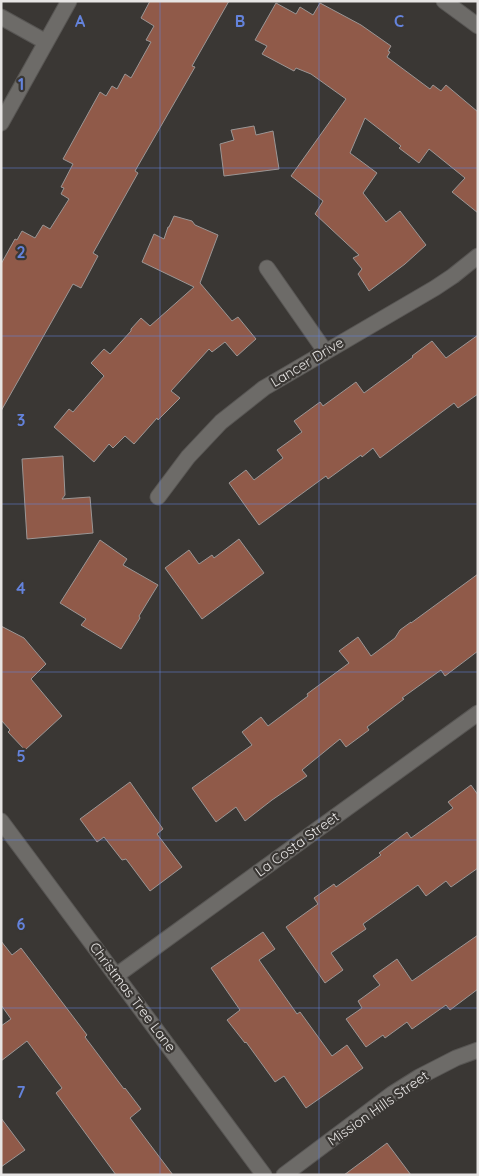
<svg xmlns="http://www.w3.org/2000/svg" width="479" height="1176" viewBox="0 0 479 1176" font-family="Quicksand,sans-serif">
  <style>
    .building { fill: #905a49; stroke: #9b9695 }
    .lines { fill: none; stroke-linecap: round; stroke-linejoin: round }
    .minor-casing { stroke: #585654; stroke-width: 17 }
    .minor { stroke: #6d6b68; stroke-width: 15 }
    .grid { fill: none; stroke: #6483dc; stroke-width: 1; stroke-opacity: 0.55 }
    .labels { text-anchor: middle; stroke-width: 4.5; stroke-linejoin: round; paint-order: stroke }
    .street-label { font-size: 14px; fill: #e7e5e4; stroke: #3a3734 }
    .grid-label { font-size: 16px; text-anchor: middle; font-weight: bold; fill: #6483dc; stroke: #3a3734; stroke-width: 4.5; stroke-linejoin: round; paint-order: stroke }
  </style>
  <rect width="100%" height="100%" fill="#3a3734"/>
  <path class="building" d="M150,1H229L192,66L195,67L135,171L138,173L97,246L93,253L98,256L81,288L73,284L1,411V264L15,239L17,240L22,231L35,238L43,225L50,229L69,199L61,194L64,188L61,187L73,164L63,159L100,92L106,96L112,86L117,89L125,74L131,78L151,42L146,40L154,26L141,18Z
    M276,3L296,14L300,7L313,15L320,3L361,25L391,46L388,51L390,52L387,57L430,89L433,85L441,91L446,85L478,112V213L452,192L465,178L429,149L419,163L399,148L401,146L365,118L350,153L377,173L363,193L386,222L400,211L426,245L405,264L369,291L358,274L362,269L353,258L359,255L315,214L323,201L291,176L346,99L311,74L296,68L294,71L262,54L267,46L255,40Z
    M254,126L256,135L273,131L279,169L224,176L220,144L234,140L231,130Z
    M174,216L192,221L195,225L218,235L200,283L232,321L238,317L256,339L237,356L225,342L212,352L209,349L171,391L180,398L158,420L157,418L134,444L125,436L113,448L109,444L94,462L54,427L69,409L73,412L104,376L91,363L104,349L110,354L131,331V329L141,318L150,326L194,287L142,262L154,234L164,239L168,227H169Z
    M478,335V394L458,408L454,403L380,458L373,448L362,457L361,455L328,479L326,476L259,525L229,483L246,470L254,480L283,458L277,450L302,432L294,421L320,402L323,406L356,382L364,393L413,357L412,356L432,341L446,358Z
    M63,456L65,495L62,499L90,497L93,533L27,539L22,459Z
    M239,539L264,573L202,619L165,568L189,550L199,564L212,555L214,558Z
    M100,540L127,559L123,565L158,585L139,616L140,618L121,649L81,625L86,619L60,603Z
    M478,574V651L445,676L441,670L402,698L404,699L367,727L369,730L346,747L340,739L302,770L307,776L272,800L245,821L236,807L216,822L192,788L252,745L242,732L261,717L268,726L308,696L307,694L349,663L339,651L358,637L371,656L395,638L400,630L411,622V623Z
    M1,626L24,638L46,664L31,679L62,716L25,750L8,732L10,730L1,720Z
    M130,782L163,829L157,834L182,867L150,891L126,859L122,860L104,837L97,842L80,819Z
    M471,785L478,795V868L451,887L446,881L426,896L418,885L363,924L366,929L331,953L343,970L325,983L286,927L318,904L314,898L334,884L336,887L381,855L379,853L407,832L411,838L453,808L448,802Z
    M263,932L275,949L259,960L297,1014L300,1012L332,1056L347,1045L363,1068L306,1108L284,1076L275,1082L246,1042L245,1043L227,1020L240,1010L211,968Z
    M478,935V989L450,1010L446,1005L412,1029L407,1022L385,1038L383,1035L366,1047L346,1019L362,1008L358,1001L380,985L373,976L397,959L412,981Z
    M1,941L12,955L21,948L87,1035L85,1037L124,1089L125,1088L141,1109L130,1118L173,1175H116L56,1093L62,1088L27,1041L1,1061V1026L11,1019L1,1005Z
    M1,1118L25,1150L1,1167Z
    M387,1143L411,1175H344Z"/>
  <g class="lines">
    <defs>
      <path id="minor" d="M444,1L478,26
        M1,17L46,42
        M1,123L69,1
        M267,268L325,351
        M158,497L188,457L221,422L264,388L435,288L453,276L478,256
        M1,821L264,1175
        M117,975L478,713
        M284,1175L392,1094L419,1077L456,1058L478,1050"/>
    </defs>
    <use href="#minor" class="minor-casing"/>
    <use href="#minor" class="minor"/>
  </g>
  <path class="grid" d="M160,1V1175M319,1V1175M1,168H478M1,336H478M1,504H478M1,672H478M1,840H478M1,1008H478"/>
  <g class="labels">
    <g class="street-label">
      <text transform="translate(307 362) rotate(-31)" y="5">Lancer Drive</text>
      <text transform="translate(297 844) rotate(-36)" y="5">La Costa Street</text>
      <text transform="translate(133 997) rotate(53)" y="5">Christmas Tree Lane</text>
      <text transform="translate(378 1108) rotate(-35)" y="5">Mission Hills Street</text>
    </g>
  </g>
  <g class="grid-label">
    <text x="80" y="27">A</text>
    <text x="240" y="27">B</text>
    <text x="399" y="27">C</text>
    <text x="21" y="90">1</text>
    <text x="21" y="258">2</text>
    <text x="21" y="426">3</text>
    <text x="21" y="594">4</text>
    <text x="21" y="762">5</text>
    <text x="21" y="930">6</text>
    <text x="21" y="1098">7</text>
  </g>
  <rect width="479" height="1176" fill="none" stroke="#e7e5e4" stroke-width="5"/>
</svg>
